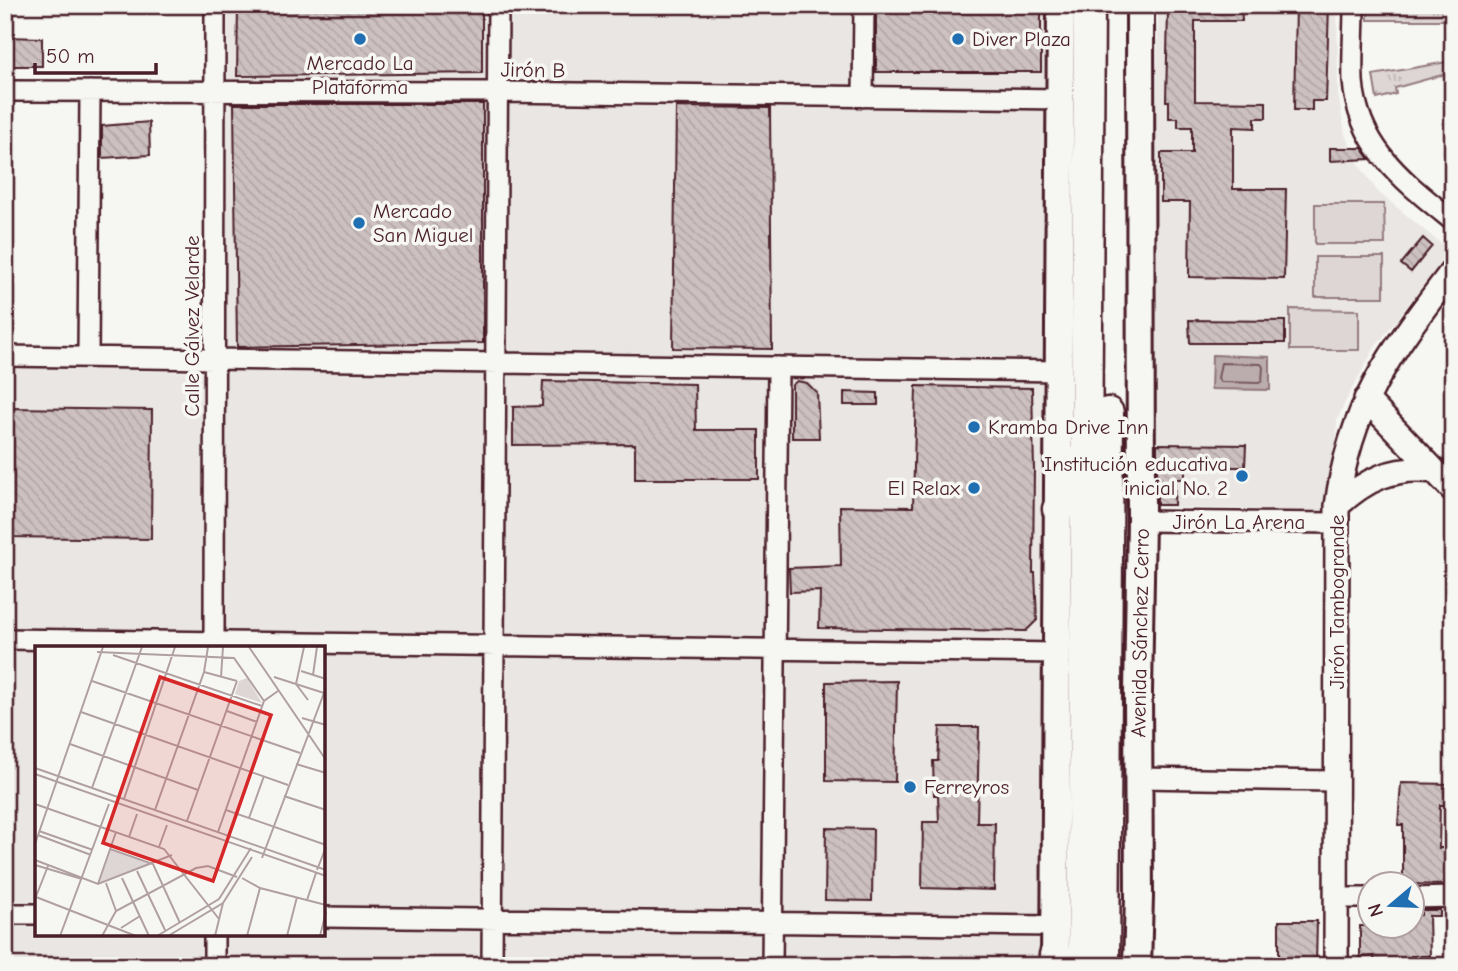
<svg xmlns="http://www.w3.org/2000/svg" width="1458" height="971" viewBox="0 0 1458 971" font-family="'Comic Neue',sans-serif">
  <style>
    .built { fill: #e9e6e3; fill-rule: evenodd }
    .grass { fill: url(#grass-tufts); stroke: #947a80; stroke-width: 2 }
    .park { fill: #ddd6d5; stroke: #947a80; stroke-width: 2 }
    .water { fill: #bbadae; stroke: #8e747a; stroke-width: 2 }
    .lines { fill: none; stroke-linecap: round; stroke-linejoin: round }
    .shore { stroke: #77585f; stroke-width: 2 }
    .building { fill: url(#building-back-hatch); stroke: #4a1f2b; stroke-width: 2 }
    .minor-casing { stroke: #4a1f2b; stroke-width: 24 }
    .tertiary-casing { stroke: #4a1f2b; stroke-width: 28 }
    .secondary-casing { stroke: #4a1f2b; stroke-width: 32 }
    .primary-casing { stroke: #4a1f2b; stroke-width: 35 }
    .minor { stroke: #f6f6f2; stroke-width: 19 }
    .tertiary { stroke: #f6f6f2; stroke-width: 23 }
    .secondary { stroke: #f6f6f2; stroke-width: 26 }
    .primary { stroke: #f6f6f2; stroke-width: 30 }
    .poi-dot { fill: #1f6fb2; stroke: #f6f6f2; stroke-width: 2.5 }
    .labels { text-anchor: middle; stroke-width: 7; stroke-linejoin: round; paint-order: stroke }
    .poi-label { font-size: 21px; fill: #4a1f2b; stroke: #f6f6f2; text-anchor: start }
    .street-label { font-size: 21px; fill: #4a1f2b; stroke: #f6f6f2 }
    .inset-road { fill: none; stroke: #b1a0a2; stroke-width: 2 }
    .view { fill: #d62828; fill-opacity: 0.15; stroke: #d62828; stroke-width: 3.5 }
    .inset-edge { fill: none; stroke: #4a1f2b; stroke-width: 3.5 }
  </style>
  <defs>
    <pattern id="grass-tufts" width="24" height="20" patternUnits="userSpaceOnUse" patternTransform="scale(1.75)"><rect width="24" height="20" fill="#ddd6d5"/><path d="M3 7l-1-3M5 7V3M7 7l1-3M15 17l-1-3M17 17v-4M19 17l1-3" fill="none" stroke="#bfb7b7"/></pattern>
    <pattern id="building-back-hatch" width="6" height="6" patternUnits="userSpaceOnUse" patternTransform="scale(1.75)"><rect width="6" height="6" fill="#ccc1c0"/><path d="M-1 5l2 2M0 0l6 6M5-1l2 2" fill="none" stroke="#b1a5a5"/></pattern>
  </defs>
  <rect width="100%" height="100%" fill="#f6f6f2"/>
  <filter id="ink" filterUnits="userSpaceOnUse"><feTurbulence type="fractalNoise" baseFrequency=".0143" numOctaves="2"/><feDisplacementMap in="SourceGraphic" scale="14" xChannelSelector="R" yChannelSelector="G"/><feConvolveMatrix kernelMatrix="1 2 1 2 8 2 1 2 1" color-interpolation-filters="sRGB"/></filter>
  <g filter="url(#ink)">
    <path class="built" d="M228,5H1055L1046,331L1043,966H5V365L226,374ZM37,647H324V934H37Z
      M1158,5H1337L1338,94L1345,135L1361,168L1378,192L1450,251L1375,347L1347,398L1337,420L1336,445L1324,511L1153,507Z"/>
    <path class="grass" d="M1368,5H1453V20H1368Z
      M1453,61V72L1395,88L1396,94L1377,99L1373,75Z"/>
    <path class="park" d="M1315,204H1384L1385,244H1315Z
      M1315,257H1384V297H1315Z
      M1290,309L1359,310V350H1290Z"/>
    <path class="water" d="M1212,355L1270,357V390L1211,389Z"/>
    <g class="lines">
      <path class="shore" d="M1221,363L1261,364L1263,367L1262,381L1259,383L1220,382L1218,378Z"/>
    </g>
    <path class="building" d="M238,5H482V73L237,76Z
      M876,5H1041V72H876Z
      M1174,5H1241L1242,21H1195V101L1266,102V118H1255V128L1233,127V189H1286L1284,279L1189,277L1190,202H1161V153H1192V127H1178V118H1169V101H1166L1168,11H1174Z
      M1296,5H1329L1326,101H1312V110H1294Z
      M5,37L42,38V66H5Z
      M234,104H483V343L237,347Z
      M676,107L770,108L772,349L673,348Z
      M149,122L150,155L102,158V126Z
      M1330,148H1362L1370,159L1330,161Z
      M1423,238L1432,246L1411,272L1401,264Z
      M1189,320L1285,321V343H1190Z
      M543,381L695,384L696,430H759V479H635V444L513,445V407L542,406Z
      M797,381L807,383L817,393L819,438H792V385Z
      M916,386L1032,388L1034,469L1033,573H1035L1037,620L1026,631L819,628L820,591L790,592L789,568L841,566L840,506L913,507Z
      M844,392L878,393V405H844Z
      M10,408L152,410L151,539L9,537Z
      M1157,444L1246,445L1245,467H1185V479H1175L1174,505H1157Z
      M897,681L895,782L826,781V682Z
      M940,727H979L977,823H995L994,890L922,888L923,822H939L938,795H934L933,761H938Z
      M1401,783L1451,784V805H1440L1439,848H1453V885L1403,884V825H1398Z
      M826,828L873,829L872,901L825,900Z
      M1421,910H1440V916H1429L1430,956H1411V966H1375L1374,956L1360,957V926H1412V915H1421Z
      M1279,921H1317L1316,966H1279Z"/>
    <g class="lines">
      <defs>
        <path id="minor" d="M1354,5C1354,30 1352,56 1353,81C1358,148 1405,182 1453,221
          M5,91L497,92L1060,99
          M863,97L864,5
          M5,356L1059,371
          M88,357L90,91
          M1141,521L1337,523
          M5,639L1057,653
          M214,647L215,5
          M1138,778L1336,781
          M1336,898H1370
          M1412,898L1453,897
          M5,914H37
          M324,917L1055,926
          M214,966V934
          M492,966L498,5
          M772,966L778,367"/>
        <path id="tertiary" d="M1366,399L1453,490
          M1337,506C1366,479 1394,466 1434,471
          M1336,966L1337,506C1350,403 1393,349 1453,270"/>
        <path id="secondary" d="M1055,966L1061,5
          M1137,966L1139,897L1138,692L1141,521L1140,5"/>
        <path id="primary" d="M1058,509L1082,458
          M1055,955L1060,966
          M1083,966L1089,5
          M1104,966L1108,413"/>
      </defs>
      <use href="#minor" class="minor-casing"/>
      <use href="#tertiary" class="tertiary-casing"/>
      <use href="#secondary" class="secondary-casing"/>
      <use href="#primary" class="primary-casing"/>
      <use href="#minor" class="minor"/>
      <use href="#tertiary" class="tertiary"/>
      <use href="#secondary" class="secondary"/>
      <use href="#primary" class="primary"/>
    </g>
  </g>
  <g class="poi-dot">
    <circle cx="360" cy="39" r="7"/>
    <circle cx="958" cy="39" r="7"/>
    <circle cx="359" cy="223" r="7"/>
    <circle cx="974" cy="427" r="7"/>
    <circle cx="1242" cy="476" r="7"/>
    <circle cx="974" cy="488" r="7"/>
    <circle cx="910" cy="787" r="7"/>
  </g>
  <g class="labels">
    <g class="poi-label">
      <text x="972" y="46">Diver Plaza</text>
      <text x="360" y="70" text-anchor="middle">Mercado La<tspan x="360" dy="24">Plataforma</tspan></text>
      <text x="373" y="218">Mercado<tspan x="373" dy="24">San Miguel</tspan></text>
      <text x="988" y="434">Kramba Drive Inn</text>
      <text x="1228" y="471" text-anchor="end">Institución educativa<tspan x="1228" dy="24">inicial No. 2</tspan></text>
      <text x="960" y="495" text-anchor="end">El Relax</text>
      <text x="924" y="794">Ferreyros</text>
    </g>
    <g class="street-label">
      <text transform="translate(533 70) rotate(1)" y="7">Jirón B</text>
      <text transform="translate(192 326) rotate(-90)" y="7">Calle Gálvez Velarde</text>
      <text x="1239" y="529">Jirón La Arena</text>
      <text transform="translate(1337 602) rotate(-90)" y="7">Jirón Tambogrande</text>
      <text transform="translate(1140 633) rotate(-89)" y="7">Avenida Sánchez Cerro</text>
    </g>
  </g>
  <g transform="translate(35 646)">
    <rect width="290" height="290" fill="#f6f6f2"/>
    <path d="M212,32L227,57L200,48L204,35ZM75,203L118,218L63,238Z" fill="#ddd6d5"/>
    <path class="inset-road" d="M214,1L291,114M269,1L261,38L273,54M62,6L199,12L229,55M78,9L227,60M266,25L291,33M169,26L202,35M278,29L282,1M186,31L188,1M239,31L289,47M57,35L265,107M192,65L222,76M46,66L253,139M267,72L291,79M35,98L163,144M261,118L291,127M0,122L291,224M0,128L291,230M57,142L107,1M249,150L291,164M89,153L140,1M0,158L129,203L184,273M120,164L169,26L173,1M191,164L291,199M214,172L229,130M152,175L202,35M4,185L58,204M183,186L229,55L243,45M3,189L56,209M94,191L102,168M0,198L68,1M124,201L132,179M75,203L118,218L145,277M227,212L289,47M0,214L63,238L137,209M0,219L47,233M282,224L291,201M102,225L130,284M87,232L114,290M207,232L225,242L291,259M71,237L81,265M63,238L81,186M1,251L101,290M0,253L13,220M272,254L281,227M86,282L105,270M25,290L74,158M67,290L81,265L161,222L173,220L202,231M122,290L184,253L216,202M133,290L188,257L217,211M180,290L188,257M212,290L225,242M252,290L262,251M285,290L291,266"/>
    <path class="view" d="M125,31L236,69L178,235L68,197Z"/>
    <rect width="290" height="290" class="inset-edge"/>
  </g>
  <rect width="1458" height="971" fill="none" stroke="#f6f6f2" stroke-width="28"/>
  <rect x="14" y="14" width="1430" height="943" fill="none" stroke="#4a1f2b" stroke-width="2.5" filter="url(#ink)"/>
  <g transform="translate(1391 905) rotate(251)"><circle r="33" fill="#f6f6f2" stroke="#b1a0a2" stroke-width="2"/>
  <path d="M0-5L12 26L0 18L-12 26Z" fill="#1f6fb2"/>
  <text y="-10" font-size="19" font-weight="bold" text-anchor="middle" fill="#4a1f2b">N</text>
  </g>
  <path d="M35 63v10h121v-10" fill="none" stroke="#4a1f2b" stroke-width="3.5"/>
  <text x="46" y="63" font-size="21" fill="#4a1f2b" stroke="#f6f6f2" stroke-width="5" paint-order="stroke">50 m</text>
</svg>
